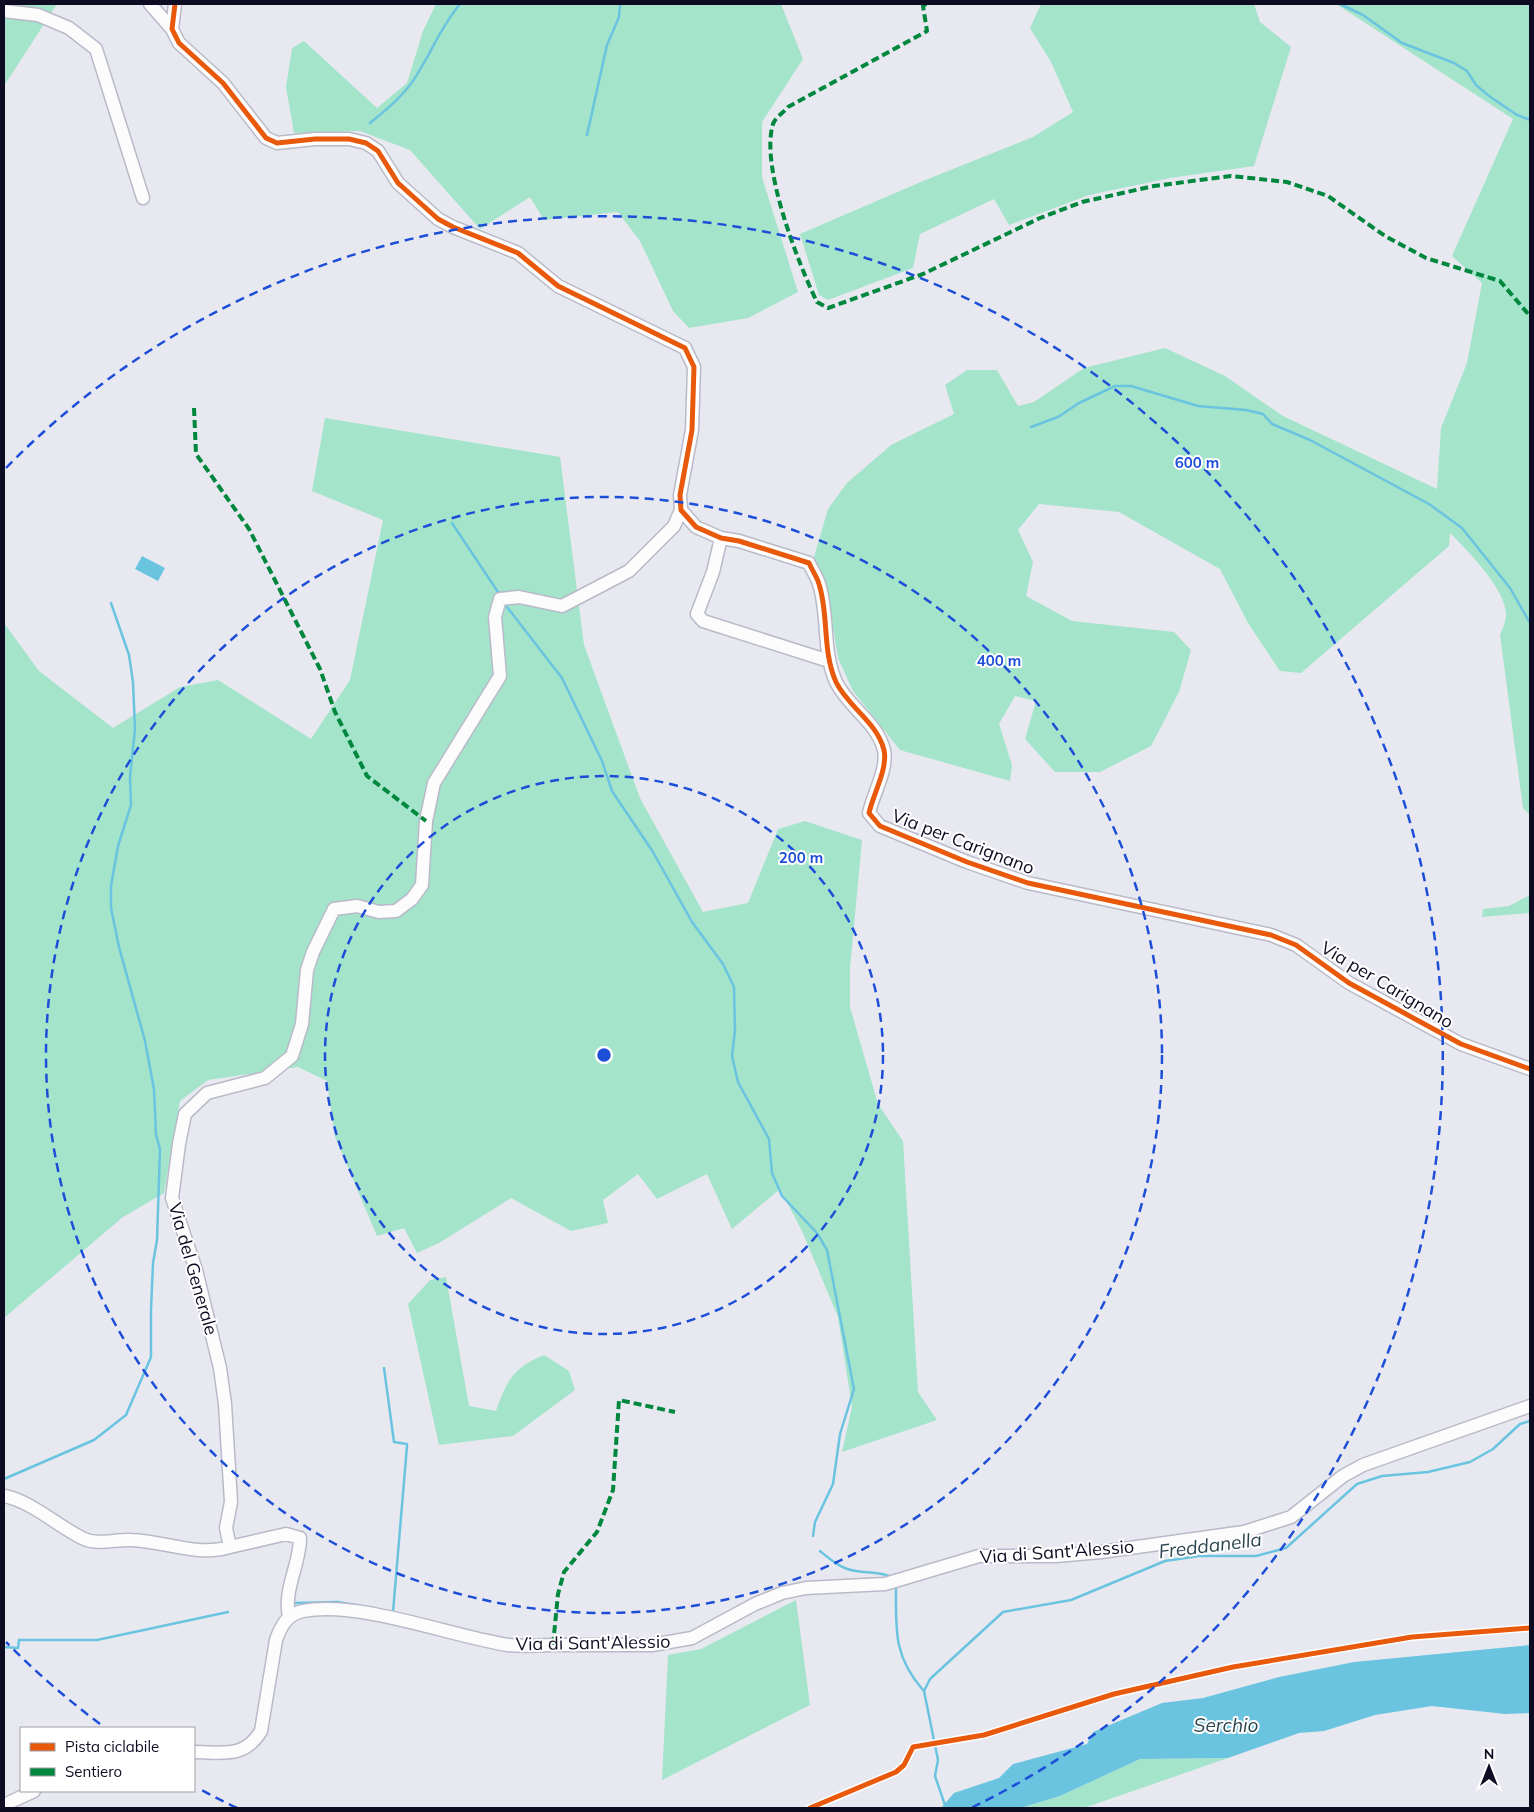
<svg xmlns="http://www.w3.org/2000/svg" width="1534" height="1812" viewBox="0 0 1534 1812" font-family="Mulish,sans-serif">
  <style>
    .green { fill: #a3e4ca }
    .water { fill: #6ac4e0 }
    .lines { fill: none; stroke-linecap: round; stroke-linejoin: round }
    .stream { stroke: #6ac4e0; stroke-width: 2.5 }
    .minor-casing { stroke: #b9bac9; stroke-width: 15 }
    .minor { stroke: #fcfcfd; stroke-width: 12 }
    .quiet { stroke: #00873e; stroke-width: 4; stroke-dasharray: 8 4; stroke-linecap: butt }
    .cycleway-casing { stroke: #fff; stroke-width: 8 }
    .cycleway { stroke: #e8590c; stroke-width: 5 }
    .ring { fill: none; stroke: #1d4ed8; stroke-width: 2.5; stroke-dasharray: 9 6 }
    .labels { text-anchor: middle; stroke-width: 4; stroke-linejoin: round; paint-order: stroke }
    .street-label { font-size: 18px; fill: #0d0c22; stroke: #fff }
    .water-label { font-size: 19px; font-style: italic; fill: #2c4650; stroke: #fff }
    .centre { fill: #1d4ed8; stroke: #fff; stroke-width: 2.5 }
    .ring-label { font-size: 15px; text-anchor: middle; font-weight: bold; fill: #1d4ed8; stroke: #fff; stroke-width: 4; stroke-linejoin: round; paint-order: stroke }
  </style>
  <rect width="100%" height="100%" fill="#e8e9f0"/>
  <path class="green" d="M4,4H57L4,86Z
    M436,4H781L803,59L762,122V177L798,292L748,318L689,328L673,311L640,241L618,212L544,220L530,197L480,229L410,150L360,131L294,133L286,87L292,48L304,41L377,108L407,83L423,31Z
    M1041,4H1254L1260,22L1291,47L1254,166L1170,178L1089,195L1009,225L994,199L920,234L913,268L828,300L819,295L800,234L923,181L1033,137L1073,112L1051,62L1030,28Z
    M1336,4H1530V815L1523,808L1500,635C1502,630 1505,623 1506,617C1508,591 1467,550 1450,533L1449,546L1301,673L1280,671L1248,623L1220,569L1119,512L1039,504L1018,530L1033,562L1026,596L1072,621L1174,632L1191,650L1179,692L1151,746L1100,772H1055L1025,739L1036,701L1015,696L999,724L1012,765L1010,781L900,750L853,691L838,658L827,590L814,557L828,509L847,483L891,445L954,414L945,385L967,370H997L1018,406L1034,402L1084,368L1165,348L1225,376L1283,416L1437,489L1441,428L1467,363L1482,283L1452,256L1513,119Z
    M325,418L560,457L584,645L640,798L703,912L748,903L778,829L805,821L862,840L850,968V1007L878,1104L903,1141L918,1392L937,1420L842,1452L852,1407L838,1317L802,1231L780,1189L732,1229L707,1174L657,1199L638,1174L603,1200L608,1223L571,1231L511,1198L439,1243L417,1253L404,1228L377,1236L335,1137L327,1081L298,1067L208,1080L180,1101L164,1193L123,1217L4,1318V623L39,671L113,728L180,687L218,680L311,739L350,680L383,520L312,491Z
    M1530,895V913L1482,917L1483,909L1509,906Z
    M446,1277L469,1406L496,1411C507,1381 512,1368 544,1355L569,1371L575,1390L513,1436L439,1445L408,1304L430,1280Z
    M796,1600L810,1705L662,1780L668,1655L701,1649Z
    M1228,1758L1084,1808H1020L1060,1796L1140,1759Z"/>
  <path class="water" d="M142,556L165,568L158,581L135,569Z
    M1530,1645V1713L1505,1714L1432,1706L1375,1715L1324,1731L1299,1733L1228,1758L1140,1759L1060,1796L1020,1808H941L954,1793L999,1778L1013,1764L1087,1744L1093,1732L1162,1703L1203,1698L1279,1677L1354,1662Z"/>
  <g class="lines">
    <path class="stream" d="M1340,4L1363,15L1402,43L1454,63L1467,71L1476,85L1489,96L1517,115L1530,120
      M370,123C387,109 407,93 418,73C433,49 442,25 460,4
      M587,135L607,45L619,17L620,4
      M1031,427L1058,417L1079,403L1115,386H1131L1198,406L1246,410L1263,414L1272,424L1310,440L1429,504L1462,528L1510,588L1530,623
      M452,523L500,595
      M507,607L562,678L602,761L612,791L653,852L692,922L723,964L734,987L735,1030L732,1056L738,1082L769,1139L772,1173L782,1196L817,1233L827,1250L854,1389L840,1434L833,1484L815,1522L813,1536
      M384,1368L394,1442L407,1444V1446L393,1612L388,1611
      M4,1479L94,1440L126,1415L151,1357V1310L153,1263L157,1240L160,1149L156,1135L154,1089L145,1041L119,947L111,908V886L118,846L131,805L130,777L135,729L133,682L129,655L111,603
      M820,1551C831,1560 841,1569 856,1571C868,1573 880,1572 892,1577
      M896,1586C896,1629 893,1656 923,1690
      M293,1603L338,1602L373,1608
      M4,1647L18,1648L19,1640H97L228,1612
      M946,1808L935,1776L938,1760L924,1691L930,1679L1003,1612L1071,1600L1165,1561L1199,1556H1256L1286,1548L1357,1484L1382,1476L1428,1472L1470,1462L1493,1449L1520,1424L1530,1421"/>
    <defs>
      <path id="minor" d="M150,4L172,29
        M175,4L172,29L179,43L223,83L266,138L277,143L315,139H349L366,143L378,151L398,183L438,219L453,227L518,253L558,286L685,348L694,367L692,430L680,495L681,510L696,527L721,538L739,541L809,563C812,570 817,577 819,584C829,615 822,651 836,682C848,707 877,722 884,750C888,769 873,794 869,813L880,826L967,862L1028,883L1271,935L1296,945L1349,983L1461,1044L1530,1069
        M4,11L38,15L69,28L96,49L143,198
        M721,538L713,572L697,614L703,621L829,661
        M4,1496C29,1500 58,1526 82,1538C97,1546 115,1539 131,1540C165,1541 196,1557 230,1547
        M289,1617C283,1589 300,1565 300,1538L286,1534L230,1547L226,1528L231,1502L225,1404L220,1368L196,1270L172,1198L179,1144L185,1114L207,1093L265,1078L292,1056L302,1024L307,970L313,952L334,909L357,906L379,912L396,911L412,899L422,885L426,821L434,783L500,676L495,617L500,599L519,597L562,606L629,571L674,526L681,510
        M194,1752C222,1752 244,1759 261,1731L276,1640C281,1626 287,1614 303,1611C358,1600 450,1636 508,1645C523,1647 539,1645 553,1645C586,1645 619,1645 652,1645L692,1638L755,1604L782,1593L806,1588L885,1584L979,1556H1056L1101,1552L1244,1532L1291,1517L1343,1476L1363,1465L1530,1406
        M4,1805L34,1791"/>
    </defs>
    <use href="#minor" class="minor-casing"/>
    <use href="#minor" class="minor"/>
    <path class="quiet" d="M926,4L923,6L927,31L788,107C784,112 775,118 773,124C760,166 798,263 817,302L828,308L923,274L1040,218L1082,202L1154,186L1231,176L1287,182L1328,196L1385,236L1426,258L1500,281L1530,316
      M194,408L196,454L249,529L320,669L335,712L367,776L426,821
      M553,1645L558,1594L564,1572L597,1532L613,1490L619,1400L675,1412"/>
    <defs>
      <path id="cycleway" d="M175,4L172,29L179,43L223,83L266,138L277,143L315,139H349L366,143L378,151L398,183L438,219L453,227L518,253L558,286L685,348L694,367L692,430L680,495L681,510L696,527L721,538L739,541L809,563C812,570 817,577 819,584C829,615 822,651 836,682C848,707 877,722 884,750C888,769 873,794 869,813L880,826L967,862L1028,883L1271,935L1296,945L1349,983L1461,1044L1530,1069
        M810,1808L896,1772L904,1765L913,1747L984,1735L1114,1694L1233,1667L1412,1637L1530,1628"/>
    </defs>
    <use href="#cycleway" class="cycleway-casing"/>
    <use href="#cycleway" class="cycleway"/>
  </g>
  <g class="ring">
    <circle cx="604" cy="1055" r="279"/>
    <circle cx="604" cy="1055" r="558"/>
    <path d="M237 1808A838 838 0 0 1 198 1788M100 1724A838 838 0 0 1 6 1642M6 468A838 838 0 1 1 971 1808"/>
  </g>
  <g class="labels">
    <g class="street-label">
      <text transform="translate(963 842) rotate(21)" y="6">Via per Carignano</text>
      <text transform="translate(1387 985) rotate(31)" y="6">Via per Carignano</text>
      <text transform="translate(193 1269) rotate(74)" y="6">Via del Generale</text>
      <text transform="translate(1057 1552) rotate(-4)" y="6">Via di Sant'Alessio</text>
      <text transform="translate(593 1643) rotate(-1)" y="6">Via di Sant'Alessio</text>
    </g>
    <g class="water-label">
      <text transform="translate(1210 1545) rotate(-7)" y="7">Freddanella</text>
      <text x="1226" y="1732">Serchio</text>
    </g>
  </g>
  <circle cx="604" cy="1055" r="8" class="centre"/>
  <g class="ring-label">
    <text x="1197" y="468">600 m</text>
    <text x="999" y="666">400 m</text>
    <text x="801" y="863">200 m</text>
  </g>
  <rect width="1534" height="1812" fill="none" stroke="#0d0c22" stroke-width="10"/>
  <rect x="20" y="1727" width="175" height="65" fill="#ffffff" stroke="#9e9ea7"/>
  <rect x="30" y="1743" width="25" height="8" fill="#e8590c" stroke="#9e9ea7"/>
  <text x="65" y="1752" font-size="15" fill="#0d0c22">Pista ciclabile</text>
  <rect x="30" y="1768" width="25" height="8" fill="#00873e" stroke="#9e9ea7"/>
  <text x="65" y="1777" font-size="15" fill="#0d0c22">Sentiero</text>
  <g transform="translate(1489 1767)" stroke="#ffffff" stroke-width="4" paint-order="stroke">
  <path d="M0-4L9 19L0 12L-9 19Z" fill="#0d0c22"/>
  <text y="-8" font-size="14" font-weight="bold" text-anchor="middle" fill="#0d0c22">N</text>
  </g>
</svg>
